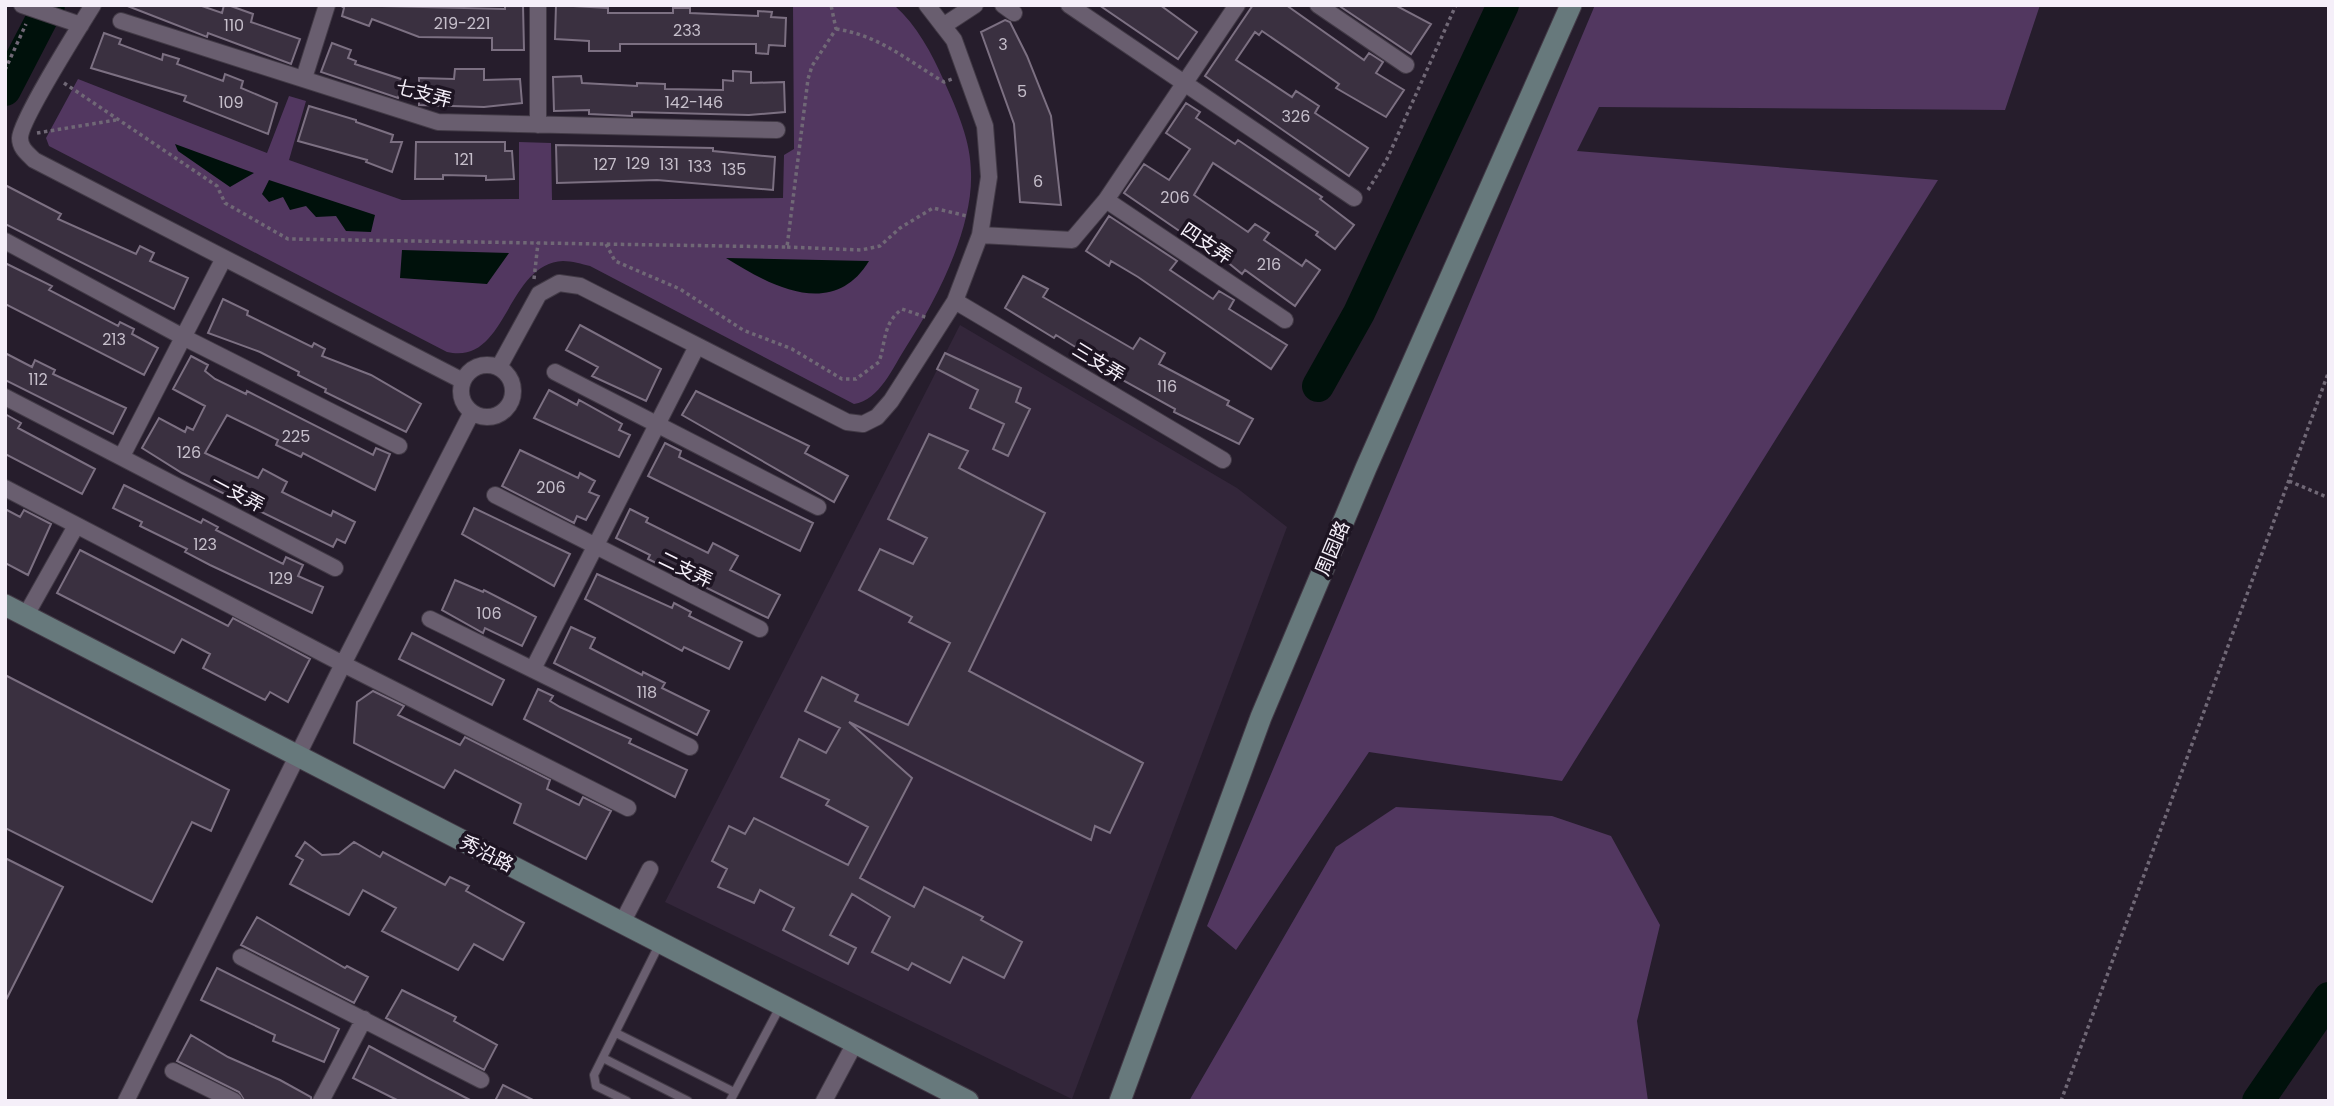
<svg xmlns="http://www.w3.org/2000/svg" width="2334" height="1106" viewBox="0 0 2334 1106" font-family="Poppins,'Noto Sans SC',sans-serif">
  <style>
    .built { fill: #33263a }
    .green { fill: #523760 }
    .water { fill: #00110b }
    .lines { fill: none; stroke-linecap: round; stroke-linejoin: round }
    .river { stroke: #00110b; stroke-width: 32 }
    .building { fill: #3a3040; stroke: #7c7082; stroke-width: 2 }
    .lane-casing { stroke: #423a46; stroke-width: 10 }
    .street-casing { stroke: #423a46; stroke-width: 18 }
    .secondary-casing { stroke: #423a46; stroke-width: 23 }
    .path { stroke: #706876; stroke-width: 3.5; stroke-dasharray: 3.5 3.5; stroke-linecap: butt }
    .lane { stroke: #695e6f; stroke-width: 8 }
    .street { stroke: #695e6f; stroke-width: 16 }
    .secondary { stroke: #67797c; stroke-width: 21 }
    .labels { text-anchor: middle; stroke-width: 7; stroke-linejoin: round; paint-order: stroke }
    .number-label { font-size: 16px; fill: #c6bfcb }
    .street-label { font-size: 19px; fill: #f5eff9; stroke: #1d1422 }
  </style>
  <rect width="100%" height="100%" fill="#261d2c"/>
  <path class="built" d="M960,325L1237,488L1287,527L1072,1099L665,902Z"/>
  <path class="green" d="M793,5H894C917,25 932,54 944,81C957,110 971,141 971,173C973,229 936,301 906,347C893,367 880,400 854,404L590,266C582,264 572,261 563,261C505,264 508,366 447,352L49,146L46,138L78,79L267,153L289,96L306,101L289,160L402,200L519,199V142L551,143L552,200L783,198L784,155L794,149Z
    M1595,5H2040L2005,110L1599,107L1577,151L1938,180L1562,781L1369,752L1236,950L1207,926Z
    M1396,807L1552,816L1611,836L1660,925L1637,1021L1648,1101H1189L1336,847Z"/>
  <path class="water" d="M175,144L254,173L230,187L178,151Z
    M269,180L375,215L371,232L346,231L336,216L316,217L306,206L290,210L283,197L269,202L262,194Z
    M402,250L509,253L487,284L400,278Z
    M726,258L869,261C833,320 771,286 726,258Z"/>
  <g class="lines">
    <path class="river" d="M5,90L49,5
      M1318,386L1359,313L1503,5
      M2258,1101L2329,998"/>
  </g>
  <path class="building" d="M125,5H199L222,13L224,5H228L253,14L251,22L300,39L291,64L208,33L207,37Z
    M340,5L505,9V5H523L524,50H492V38L419,37L372,19L369,26L342,16L344,8Z
    M556,5L608,8V13H673V8H690V13L758,16V11L772,12L771,17L786,18L785,46L769,45L768,54L756,53V44H620V51H589V41L555,39Z
    M1099,5H1160L1197,32L1178,59Z
    M1253,5H1286L1364,60L1369,53L1383,62L1376,73L1404,90L1386,117L1336,88L1339,84L1262,31L1259,35L1255,32L1236,60L1292,97L1296,91L1319,106L1315,113L1368,148L1349,176L1205,76Z
    M1338,5H1395L1431,24L1411,54Z
    M1005,20L1010,22L1027,56L1051,116L1061,205L1020,202L1014,124L981,32Z
    M104,33L121,39L119,44L162,60L163,54L179,59L177,64L223,81L225,74L243,81L241,88L277,103L268,134L184,101L186,96L91,68Z
    M332,43L351,50L348,58L356,61L355,64L404,80L398,98L321,72Z
    M455,69H484V80L520,79L522,103L484,107L419,105V78L454,79Z
    M733,71L751,72V83L784,82L785,112L749,115L632,112V116L589,114V110L554,111L553,77L581,76L582,83L637,86V83L665,84V89L723,90V80L733,81Z
    M1186,103L1200,112L1196,118L1235,144L1238,140L1322,197L1320,199L1354,225L1335,249L1316,235L1318,232L1213,163L1194,195L1248,232L1255,224L1269,233L1264,240L1302,266L1306,260L1320,270L1295,306L1245,270L1242,274L1215,252L1213,254L1124,193L1144,164L1169,180L1190,149L1166,133Z
    M309,106L356,120V122L393,135L391,142H402L392,172L366,162L367,160L298,141Z
    M416,142H505V151H512L514,179L486,180V176L443,175V179H415Z
    M556,145L713,148V151L775,157L773,190L657,180L557,183Z
    M5,185L61,214L58,219L136,254L140,246L154,253L150,261L188,278L174,309L5,224Z
    M1109,216L1177,261L1170,270L1213,299L1219,291L1234,300L1229,309L1287,345L1271,369L1138,277L1111,261L1109,266L1086,251Z
    M5,263L52,286L49,290L118,326L120,322L134,329L132,334L158,348L144,375L5,304Z
    M1023,276L1048,289L1043,297L1133,349L1140,338L1165,353L1159,364L1229,401L1227,405L1253,419L1239,444L1174,412L1175,409L1117,377L1119,374L1056,335L1054,338L1005,308Z
    M223,299L248,311L247,315L312,347L314,343L325,349L322,356L371,375L421,404L406,432L325,392L326,389L298,375L299,372L260,352L208,333Z
    M580,325L661,369L646,401L592,376L598,367L566,350Z
    M5,353L32,367L35,360L55,370L53,374L126,408L113,434L5,380Z
    M945,353L1021,388L1016,402L1030,409L1008,456L993,449L1004,424L970,408L978,390L937,369Z
    M191,356L208,365L205,371L215,379L246,394L247,391L373,455L376,448L390,454L375,490L303,453L301,457L276,445L278,440L227,415L205,453L258,478L263,469L287,482L282,492L331,516L333,511L355,522L345,543L337,539L333,547L182,473L142,448L159,418L185,432L187,427L193,430L205,406L173,389Z
    M549,390L577,405L579,400L622,424L619,430L630,435L619,457L534,418Z
    M696,391L809,446L805,453L848,476L834,502L682,415Z
    M5,414L21,423L18,428L95,469L82,494L5,454Z
    M929,434L968,451L959,468L1045,513L969,671L1143,763L1110,833L1095,826L1091,840L849,722L912,778L860,878L914,907L924,887L983,917L981,920L1022,942L1004,978L963,957L950,983L912,963L908,970L872,952L890,917L852,894L830,935L856,948L848,964L783,930L794,908L760,890L754,903L718,887L727,869L712,861L729,826L745,834L754,818L848,865L868,827L826,805L829,800L781,777L799,739L826,753L840,728L805,711L822,677L858,695L855,701L908,725L950,643L909,622L912,617L859,590L880,549L913,564L927,538L888,519Z
    M665,443L681,451L679,457L813,523L800,551L648,476Z
    M520,450L578,478L580,473L595,481L589,492L599,496L586,520L577,516L574,523L502,486Z
    M124,485L201,523L203,519L218,527L216,530L283,564L286,557L303,565L298,576L323,587L312,613L210,565L185,552L187,549L140,526L142,522L113,508Z
    M474,508L570,554L554,586L462,534Z
    M5,509L20,517L24,510L51,524L28,575L5,563Z
    M630,509L648,518L646,522L708,553L713,543L738,556L730,570L780,595L768,618L648,559L650,555L616,538Z
    M80,550L228,626L233,618L310,659L288,702L270,692L265,700L203,668L210,654L182,639L174,653L57,593Z
    M597,574L672,608L674,603L691,612L689,616L742,642L729,669L684,647L682,651L585,599Z
    M455,580L483,592L484,590L536,617L522,646L485,628L483,633L442,610Z
    M571,627L595,638L590,648L642,675L643,672L665,683L662,688L709,711L697,735L554,663Z
    M412,633L504,680L492,705L399,659Z
    M5,675L229,790L211,831L192,822L152,902L5,828Z
    M538,689L553,696L550,701L560,707L631,739L629,743L687,770L675,797L524,719Z
    M373,691L404,706L398,715L460,745L465,737L550,780L547,789L579,805L583,797L611,811L586,859L514,823L521,804L455,770L444,788L354,743L357,702Z
    M305,842L322,855L339,854L354,842L380,857L383,852L445,885L450,877L469,886L466,891L524,923L503,960L474,944L458,970L382,931L396,908L363,890L349,915L290,884L303,860L296,856Z
    M5,858L63,887L5,1002Z
    M257,917L345,968L347,966L368,977L354,1003L241,945Z
    M217,968L339,1029L324,1062L273,1041L275,1035L201,1000Z
    M402,990L456,1017L454,1021L497,1045L484,1070L386,1018Z
    M191,1035L228,1057L280,1080L311,1097V1101L244,1100L239,1092L177,1061Z
    M369,1046L430,1079L472,1101H399L353,1078Z
    M503,1085L535,1101H495Z"/>
  <g class="lines">
    <defs>
      <path id="lane" d="M616,1033L734,1092
        M603,1058L688,1101
        M627,1101L596,1086L594,1075L660,943
        M730,1101L781,1005"/>
      <path id="street" d="M22,5L81,25
        M93,5C80,26 20,121 20,138C20,148 27,153 34,160L463,381
        M1003,5L1014,13
        M1069,5L1354,198
        M1318,5L1406,65
        M121,21L438,122L777,130
        M943,26L975,5
        M304,78L327,5
        M538,125V5
        M1106,200L1285,320
        M980,235L1072,240L1106,200L1237,5
        M5,241L185,338L399,446
        M955,301L1223,460
        M461 391a26 26 0 1 1 52 0a26 26 0 1 1-52 0Z
        M499,367L539,294L559,283L580,286L847,422L863,424L877,417L891,401L955,301L980,235L989,177L985,126L954,40L927,5
        M555,372L818,507
        M5,397L335,568
        M122,456L223,260
        M5,488L343,664L628,808
        M495,495L760,629
        M26,615L76,526
        M430,619L690,747
        M533,669L696,348
        M622,923L650,869
        M241,957L481,1080
        M173,1071L234,1101
        M126,1101L343,664L472,412
        M321,1101L364,1019
        M824,1101L855,1043"/>
      <path id="secondary" d="M5,605L968,1101
        M1120,1101L1261,717L1366,468L1571,5"/>
    </defs>
    <use href="#lane" class="lane-casing"/>
    <use href="#street" class="street-casing"/>
    <use href="#secondary" class="secondary-casing"/>
    <path class="path" d="M836,29C879,35 908,61 944,82L952,79
      M5,70L26,24
      M64,83L217,186L225,203L288,239L538,243
      M37,133L116,120
      M1368,190L1387,159L1456,5
      M606,244L615,261L680,289L743,330L792,349L842,379H856L879,362C886,341 883,323 902,309L928,318
      M787,247L861,250L880,246L900,228L933,208L967,216
      M534,279L538,243L787,247L808,79L812,66L836,29L831,5
      M2289,481L2329,498
      M2061,1101L2329,371"/>
    <use href="#lane" class="lane"/>
    <use href="#street" class="street"/>
    <use href="#secondary" class="secondary"/>
  </g>
  <g class="labels">
    <g class="number-label">
      <text x="462" y="29">219-221</text>
      <text x="234" y="31">110</text>
      <text x="687" y="36">233</text>
      <text x="1003" y="50">3</text>
      <text x="1022" y="97">5</text>
      <text x="231" y="108">109</text>
      <text x="694" y="108">142-146</text>
      <text x="1296" y="122">326</text>
      <text x="464" y="165">121</text>
      <text x="638" y="169">129</text>
      <text x="605" y="170">127</text>
      <text x="669" y="170">131</text>
      <text x="700" y="172">133</text>
      <text x="734" y="175">135</text>
      <text x="1038" y="187">6</text>
      <text x="1175" y="203">206</text>
      <text x="1269" y="270">216</text>
      <text x="114" y="345">213</text>
      <text x="38" y="385">112</text>
      <text x="1167" y="392">116</text>
      <text x="296" y="442">225</text>
      <text x="189" y="458">126</text>
      <text x="551" y="493">206</text>
      <text x="205" y="550">123</text>
      <text x="281" y="584">129</text>
      <text x="489" y="619">106</text>
      <text x="647" y="698">118</text>
    </g>
    <g class="street-label">
      <text transform="translate(424 93) rotate(15)" y="7">七支弄</text>
      <text transform="translate(1207 243) rotate(34)" y="7">四支弄</text>
      <text transform="translate(1099 362) rotate(31)" y="7">三支弄</text>
      <text transform="translate(238 493) rotate(28)" y="7">一支弄</text>
      <text transform="translate(1332 548) rotate(-67)" y="7">周园路</text>
      <text transform="translate(686 569) rotate(26)" y="7">二支弄</text>
      <text transform="translate(487 853) rotate(27)" y="7">秀沿路</text>
    </g>
  </g>
  <rect width="2334" height="1106" fill="none" stroke="#f5eff9" stroke-width="14"/>
</svg>
